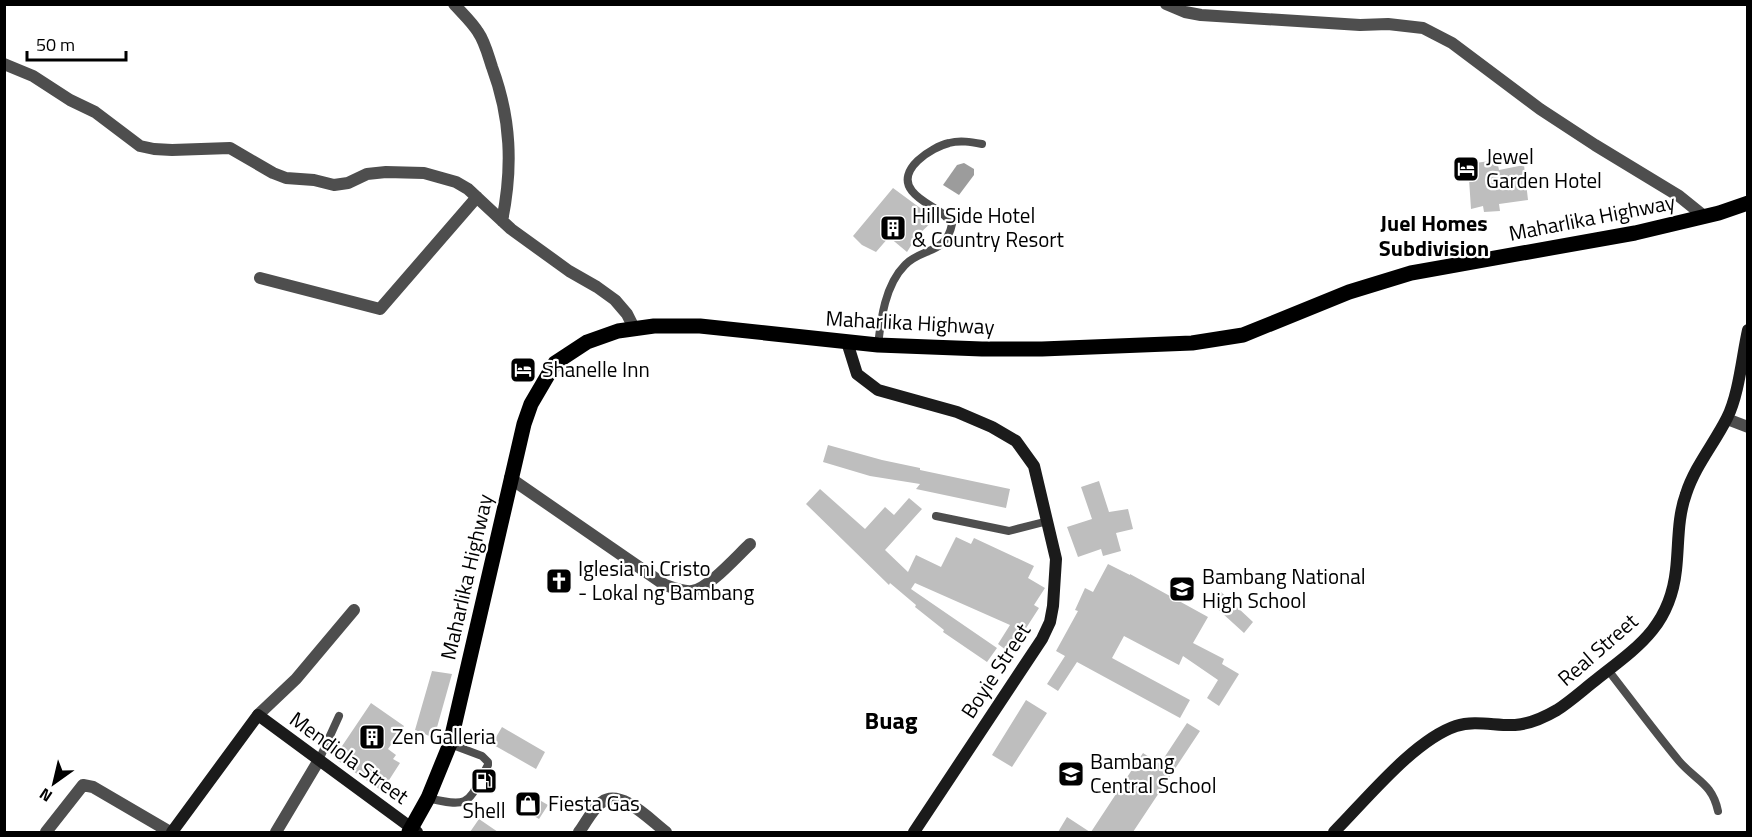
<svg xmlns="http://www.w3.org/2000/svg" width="1752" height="837" viewBox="0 0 1752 837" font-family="'Titillium Web',sans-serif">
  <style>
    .water { fill: #9c9c9c }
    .building { fill: #bebebe }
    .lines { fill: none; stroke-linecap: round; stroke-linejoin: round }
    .lane { stroke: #4e4e4e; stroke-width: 8 }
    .street { stroke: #4e4e4e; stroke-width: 12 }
    .secondary { stroke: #1b1b1b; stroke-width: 12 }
    .primary { stroke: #000; stroke-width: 15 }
    .labels { text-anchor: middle; stroke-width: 4.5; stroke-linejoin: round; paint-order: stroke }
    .poi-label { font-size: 21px; fill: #000; stroke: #fff; text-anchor: start }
    .street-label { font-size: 21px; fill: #000; stroke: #fff }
    .neighbourhood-label { font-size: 22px; font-weight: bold; fill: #000; stroke: #fff }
    .quarter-label { font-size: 24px; font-weight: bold; fill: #000; stroke: #fff }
  </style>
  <rect width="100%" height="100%" fill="#fff"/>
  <path class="water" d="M964,163L974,169V175L959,195L943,185L957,165Z"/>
  <path class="building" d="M1497,160L1499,170L1524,165L1528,200L1499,204L1500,211L1484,212L1483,206L1471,209L1468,164Z
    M893,188L935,219L917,236L907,252L889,237L876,252L862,245L853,236Z
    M828,445L882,460L920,468V470L1010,489L1006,508L916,489L920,484L870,476L823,462Z
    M1099,481L1109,512L1128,509L1133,529L1116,533L1121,551L1103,556L1101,549L1078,557L1067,527L1092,519L1081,487Z
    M820,489L865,529L885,507L894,515L909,498L922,509L885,550L908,572L916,555L941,567L956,537L971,544L974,538L1034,566L1028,578L1045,588L1034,605L1039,608L1010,653L998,644L1010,625L915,583L911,589L997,648L987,662L943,632L944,630L915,607L916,605L890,583L889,585L806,504Z
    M1108,564L1130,575V574L1208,617L1193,643L1224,659L1222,664L1239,674L1219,706L1207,698L1218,680L1183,656L1179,665L1124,636L1112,658L1190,700L1180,718L1077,662L1058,691L1047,684L1065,656L1056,651L1078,611L1075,610L1085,588L1093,592Z
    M1221,592L1253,622L1244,633L1211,603Z
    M432,671L452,674L434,738L415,730Z
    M1026,700L1047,713L1012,767L992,755Z
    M371,703L404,726L388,749L396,755L393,759L400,763L382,791L334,758Z
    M1187,723L1200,731L1133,832H1091L1143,753L1160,764Z
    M502,727L545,752L536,769L492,744Z
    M529,794L548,805L539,819L521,808Z
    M1067,817L1090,832H1058Z
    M479,819L498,832H470Z"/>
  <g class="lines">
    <path class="lane" d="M878,345C881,319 885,285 905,265C922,247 946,255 952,224C943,209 923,205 912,191C895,170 932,147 949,143C960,140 971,142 982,144
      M936,516L1009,531L1048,521
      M1608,670C1632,701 1655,732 1679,761C1696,781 1712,783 1718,811
      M319,760L339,716
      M428,798C472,809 468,802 488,765V762L482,756L450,744"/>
    <path class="street" d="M454,4C462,13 472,22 478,32C485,42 488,55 492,67C511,118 513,167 502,221
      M1166,4L1185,12L1201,15L1360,25L1388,24L1423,28L1452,43L1540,109L1595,145L1679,196L1705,217
      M4,64L33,76L70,100L95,112L140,146L154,149L172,150L230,148L273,173L286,178L314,180L334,185L348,183L367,174L386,172L424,173L456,182L468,189L511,229L569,271L597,287L615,300L627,314L634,328
      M260,278L380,309L477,197
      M1727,419L1748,427
      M510,478L665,585C673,588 683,592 692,591C708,589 737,556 750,544
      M258,715L296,679L354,610
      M46,832L83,785L93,787L170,832
      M276,832L319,760
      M579,832C586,823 592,809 602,802C621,788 651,821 666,832"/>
    <path class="secondary" d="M847,342L857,374L878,390L957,412L992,427L1016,441L1034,466L1056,559L1053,606L1050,622L1042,639L914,832
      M172,832L258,715L417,832
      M1334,832C1366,800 1414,740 1456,726C1475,720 1496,726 1515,725C1529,724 1545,717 1557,710C1571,701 1584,689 1597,679C1638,647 1670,626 1676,570C1679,544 1677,519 1686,494C1695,466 1714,444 1727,418C1739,394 1742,357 1748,330"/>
    <path class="primary" d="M409,832L428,798L450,744L524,424L531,404L555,363L587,342L618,331L654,326H700L878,345L982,349H1042L1192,343L1243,335L1349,292L1411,273L1635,233L1719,213L1748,203"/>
  </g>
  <defs>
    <symbol id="hotel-square" viewBox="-11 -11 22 22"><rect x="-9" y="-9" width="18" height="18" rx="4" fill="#000" stroke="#fff"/><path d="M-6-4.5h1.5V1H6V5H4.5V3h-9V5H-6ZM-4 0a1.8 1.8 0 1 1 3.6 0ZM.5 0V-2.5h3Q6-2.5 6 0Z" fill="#fff"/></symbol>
    <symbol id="building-square" viewBox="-11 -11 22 22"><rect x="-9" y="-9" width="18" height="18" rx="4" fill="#000" stroke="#fff"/><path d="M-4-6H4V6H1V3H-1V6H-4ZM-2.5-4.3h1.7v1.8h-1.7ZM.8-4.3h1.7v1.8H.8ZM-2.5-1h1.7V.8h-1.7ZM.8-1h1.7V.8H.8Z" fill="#fff"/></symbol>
    <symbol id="church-square" viewBox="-11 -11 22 22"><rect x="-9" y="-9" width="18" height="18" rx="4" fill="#000" stroke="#fff"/><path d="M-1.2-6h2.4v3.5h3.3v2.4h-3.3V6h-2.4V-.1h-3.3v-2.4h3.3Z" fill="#fff"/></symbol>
    <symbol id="school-square" viewBox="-11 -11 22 22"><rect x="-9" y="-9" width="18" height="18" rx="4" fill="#000" stroke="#fff"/><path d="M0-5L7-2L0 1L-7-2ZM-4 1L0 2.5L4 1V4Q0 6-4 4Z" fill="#fff"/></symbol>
    <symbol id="fuel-square" viewBox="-11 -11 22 22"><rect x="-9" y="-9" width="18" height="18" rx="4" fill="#000" stroke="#fff"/><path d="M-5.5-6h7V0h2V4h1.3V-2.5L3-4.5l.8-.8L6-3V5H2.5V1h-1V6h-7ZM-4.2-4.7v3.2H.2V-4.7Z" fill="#fff"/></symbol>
    <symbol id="shop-square" viewBox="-11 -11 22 22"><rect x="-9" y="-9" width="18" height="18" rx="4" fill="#000" stroke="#fff"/><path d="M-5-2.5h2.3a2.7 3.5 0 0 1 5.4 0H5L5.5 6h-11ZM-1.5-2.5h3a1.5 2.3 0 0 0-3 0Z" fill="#fff"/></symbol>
  </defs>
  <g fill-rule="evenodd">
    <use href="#hotel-square" x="1451" y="154" width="30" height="30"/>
    <use href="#building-square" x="878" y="213" width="30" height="30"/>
    <use href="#hotel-square" x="508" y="355" width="30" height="30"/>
    <use href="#church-square" x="544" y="566" width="30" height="30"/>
    <use href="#school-square" x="1167" y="574" width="30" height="30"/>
    <use href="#building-square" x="357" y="722" width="30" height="30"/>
    <use href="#school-square" x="1056" y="759" width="30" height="30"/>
    <use href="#fuel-square" x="469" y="766" width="30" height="30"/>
    <use href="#shop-square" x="513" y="789" width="30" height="30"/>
  </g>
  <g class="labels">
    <g class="poi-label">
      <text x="1486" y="164">Jewel<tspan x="1486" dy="24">Garden Hotel</tspan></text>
      <text x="912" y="223">Hill Side Hotel<tspan x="912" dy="24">&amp; Country Resort</tspan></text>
      <text x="542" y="377">Shanelle Inn</text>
      <text x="578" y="576">Iglesia ni Cristo<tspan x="578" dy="24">- Lokal ng Bambang</tspan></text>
      <text x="1202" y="584">Bambang National<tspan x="1202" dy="24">High School</tspan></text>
      <text x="392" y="744">Zen Galleria</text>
      <text x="1090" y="769">Bambang<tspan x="1090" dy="24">Central School</tspan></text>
      <text x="548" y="811">Fiesta Gas</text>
      <text x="484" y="818" text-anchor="middle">Shell</text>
    </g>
    <g class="street-label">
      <text transform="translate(1592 218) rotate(-11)" y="7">Maharlika Highway</text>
      <text transform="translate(910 323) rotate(3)" y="7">Maharlika Highway</text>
      <text transform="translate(467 577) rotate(-77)" y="7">Maharlika Highway</text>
      <text transform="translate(1598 650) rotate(-41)" y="7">Real Street</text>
      <text transform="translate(996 671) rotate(-57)" y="7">Boyie Street</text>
      <text transform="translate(349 758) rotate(36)" y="7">Mendiola Street</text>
    </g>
    <g class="neighbourhood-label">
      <text x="1434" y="231">Juel Homes<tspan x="1434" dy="25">Subdivision</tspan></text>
    </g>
    <g class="quarter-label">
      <text x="891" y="729">Buag</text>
    </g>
  </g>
  <rect width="1752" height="837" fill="none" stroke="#000000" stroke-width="12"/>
  <g transform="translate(54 783) rotate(214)" stroke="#ffffff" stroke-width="4.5" paint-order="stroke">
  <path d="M0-4.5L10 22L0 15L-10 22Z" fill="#000000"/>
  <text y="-9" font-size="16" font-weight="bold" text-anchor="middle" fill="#000000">N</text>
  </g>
  <path d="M27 51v9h99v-9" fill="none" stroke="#000000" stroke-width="3"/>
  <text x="36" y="51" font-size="18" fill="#000000" stroke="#ffffff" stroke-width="4.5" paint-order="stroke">50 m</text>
</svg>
